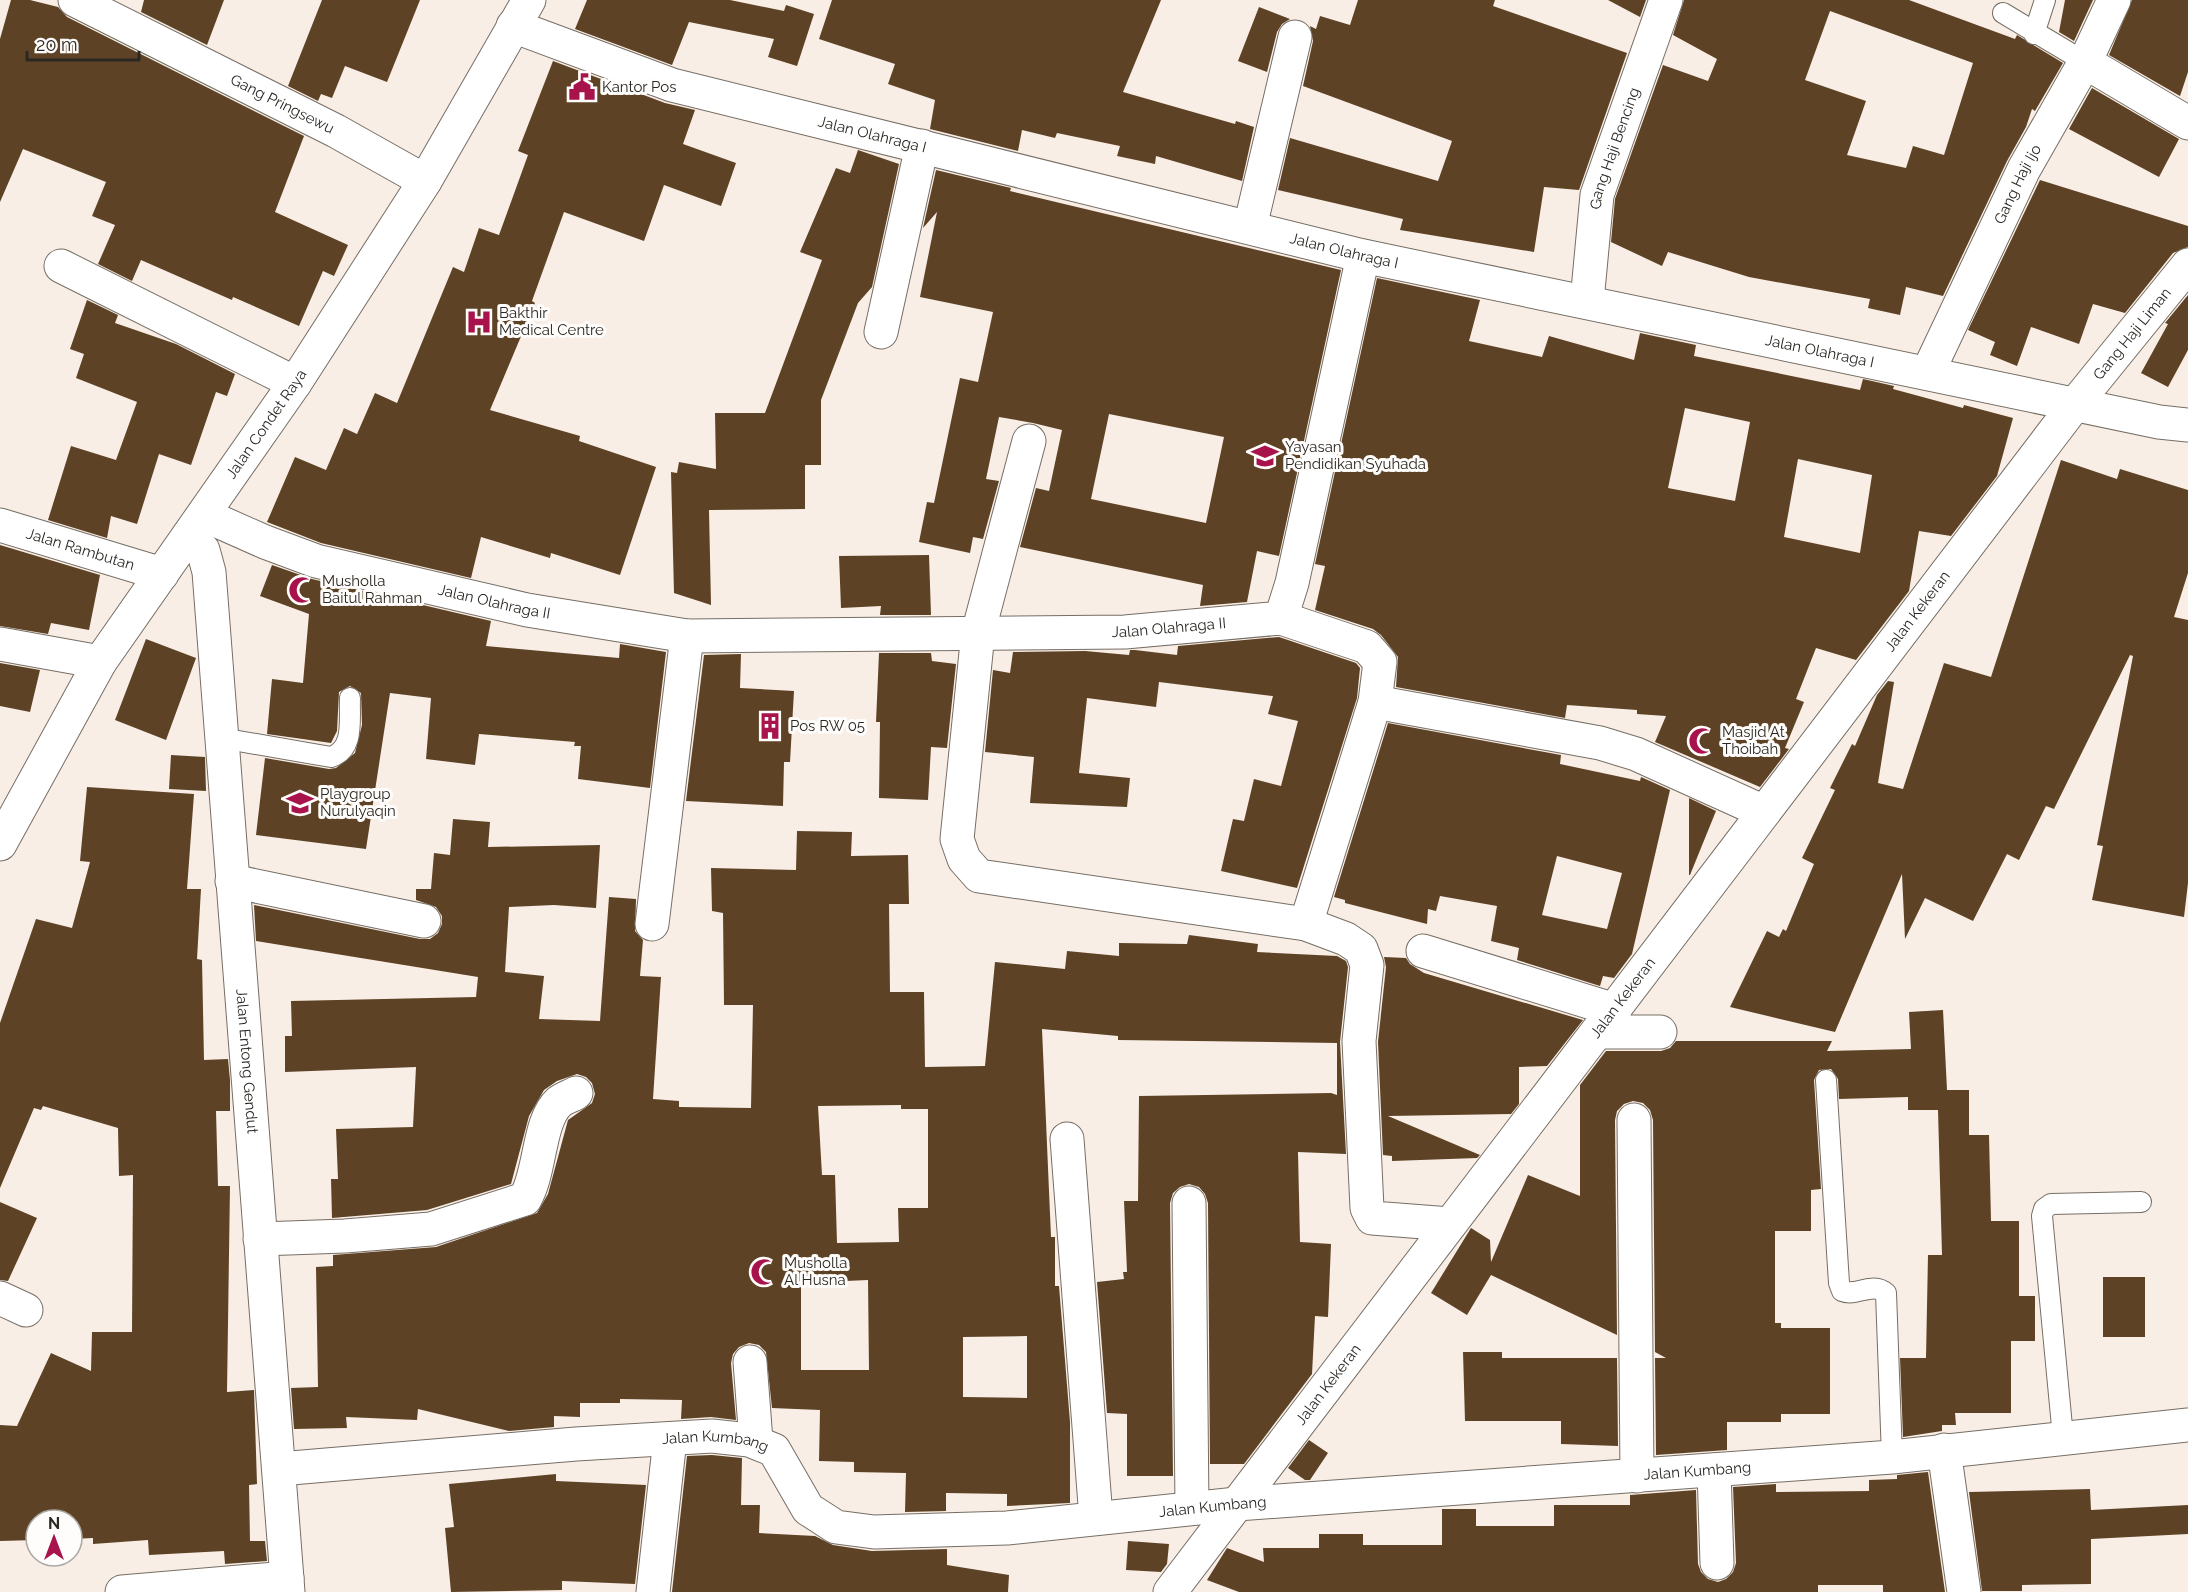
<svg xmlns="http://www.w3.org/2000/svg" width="2188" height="1592" viewBox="0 0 2188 1592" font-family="Raleway,sans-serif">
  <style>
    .building { fill: #5e4225; fill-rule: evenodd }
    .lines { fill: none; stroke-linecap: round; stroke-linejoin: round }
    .lane-casing { stroke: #766e65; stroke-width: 22 }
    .street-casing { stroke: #766e65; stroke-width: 35 }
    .secondary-casing { stroke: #766e65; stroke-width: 35 }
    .lane { stroke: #fff; stroke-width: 20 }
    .street { stroke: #fff; stroke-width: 33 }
    .secondary { stroke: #fff; stroke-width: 33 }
    .labels { text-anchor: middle; stroke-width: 6; stroke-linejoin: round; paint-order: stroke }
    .poi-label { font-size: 15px; fill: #2b2824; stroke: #fffdfb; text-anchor: start }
    .street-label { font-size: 15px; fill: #2b2824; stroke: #fffdfb }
  </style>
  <rect width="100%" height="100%" fill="#f8eee5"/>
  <path class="building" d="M11,0H30L58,7L67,17L304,136L275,212L348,245L334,276L323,271L299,326L233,297L232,300L141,260L132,281L98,264L115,225L92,216L106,182L23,149L0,202V39Z
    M144,0H224L207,45L141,12Z
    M322,0H420L387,82L345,66L332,98L321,94L318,101L288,86Z
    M587,0H730L784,11L786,5L814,14L797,66L768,57L774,39L689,22L672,65L575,29Z
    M832,0H1161L1123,92L1235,124L1236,121L1254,127L1242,181L1156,156L1155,164L1117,156L1120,146L1057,133L1055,138L1022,130L1018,151L930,129L935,100L888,84L895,64L819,39Z
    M1358,0H1495L1493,6L1627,53L1579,190L1544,187L1534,252L1400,230L1403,219L1278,190L1290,138L1438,181L1452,141L1303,86L1313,41L1310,26L1316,29L1320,16L1350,25Z
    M1608,0H1646L1640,17Z
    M1684,0H1909L2015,39L2017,35L2063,63L2035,111L2032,109L2026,127L2007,161L1943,296L1906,287L1900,315L1868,308L1870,299L1749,277L1668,252L1662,266L1611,242L1615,199L1663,65L1708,81L1717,59L1673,35ZM1830,11L1973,63L1944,155L1913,146L1906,168L1847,155L1866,101L1805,80Z
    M2065,0H2093L2074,41L2059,32Z
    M2132,0H2188V72L2180,96L2109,55Z
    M1259,7L1290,19L1282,24L1277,32L1267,72L1238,61Z
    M553,61L665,103L695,110L683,144L736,163L721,206L664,185L644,241L564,212L532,301L535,303L490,410L580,436L579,441L656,467L620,575L551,553L550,558L481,537L471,578L321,543L267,522L295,457L326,470L344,428L357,434L375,393L397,403L453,267L464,272L479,228L499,235L528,155L518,151Z
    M2092,88L2179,139L2159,177L2069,129Z
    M858,150L899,164L872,287L858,303L821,400V465H805V509L709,510L711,605L674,593L671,472L677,473L679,462L716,469L715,413H765L822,260L800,252L836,168L850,173Z
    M936,170L1011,188L1010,191L1341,270L1279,556L1257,551L1247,602L1200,606L1203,585L1020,547L1036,488L1049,491L1062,430L1033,423L999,417L986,479L999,481L983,539L973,537L970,553L919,542L927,502L934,503L960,378L978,382L993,312L920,297L937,212L923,228ZM1109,414L1224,437L1206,523L1091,499Z
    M2040,180L2188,226V247L2173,253L2125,313L2093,304L2079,344L2031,327L2017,366L1990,355L1995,342L1968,330Z
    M1377,278L1480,300L1469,341L1542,357L1549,336L1634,360L1640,333L1696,345L1694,356L1860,390L1863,379L1894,386L1893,389L1963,408L1964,405L2013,418L1997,476L1951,536L1919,531L1909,591L1856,660L1816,648L1796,699L1804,702L1785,748L1789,749L1760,787L1655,742L1666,716L1637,714V710L1567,705L1565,718L1396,687L1398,657L1381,635L1373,629L1315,610L1325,566L1315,564ZM1685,408L1750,422L1735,501L1668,488ZM1798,459L1872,475L1860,553L1784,537Z
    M2188,295V350L2168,387L2141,373L2168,324L2165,323Z
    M87,300L118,315L115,323L176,344L235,374L227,396L216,392L191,465L159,454L137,524L111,516L107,538L48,520L71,446L116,460L137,402L76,378L84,354L70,349Z
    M2061,460L2117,479L2120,469L2188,490V573L2174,617L2188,620V883L2184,917L2092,900L2103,846L2097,845L2133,656L2130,655L2054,809L2046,806L2019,860L2007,854L1973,921L1925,898L1905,939L1902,874L1835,1032L1730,1007L1767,931L1779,937L1783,929L1786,931L1814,864L1802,858L1835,790L1830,788L1852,744L1855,746L1877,695L1888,681L1894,682L1878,783L1903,789L1944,663L1991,677Z
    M0,545L100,575L89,630L51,623L48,634L0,626Z
    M929,555L931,615H880L881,606L841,608L839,556Z
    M272,565L312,579L491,621L486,646L619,658L620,644L666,652L650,788L578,779L581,746H574L575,742L479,734L475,765L426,759L431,698L390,693L366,849L256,835L265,758L329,769L336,768L355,753L362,725L361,693L350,686L339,692L337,731L331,743L267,734L272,679L303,683L309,614L260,596Z
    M1279,637L1356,663L1360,668L1357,698L1297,888L1221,871L1233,819L1244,821L1254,779L1281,786L1298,721L1268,714L1273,696L1159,682L1156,707L1087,698L1079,773L1130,778L1127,807L1030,803L1034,757L985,752L993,670L1010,673L1013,652L1085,651L1129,655L1130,650H1135L1177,655L1178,646Z
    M146,639L196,658L166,740L115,720Z
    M879,653H931L932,661L956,664L947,748L931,747L928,800L879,798L880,722H876Z
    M741,654L740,688L794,691L790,762H784L783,806L686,801L704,655Z
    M0,663L40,670L30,712L0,706Z
    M1388,723L1561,755L1560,764L1640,781L1641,777L1670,790L1632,954L1614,978L1603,976L1600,986L1517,960L1519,948L1491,941L1497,906L1440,896L1436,911L1428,909L1427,924L1345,903V900L1334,897ZM1557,856L1622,873L1607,929L1542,915Z
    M171,755L205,757L206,791L169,789Z
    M87,787L194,794L187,889H201L197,959L202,960L204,1060L228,1059L230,1080V1111H216L218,1186H230L227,1392L254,1390L257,1484L249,1485L250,1541H265L267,1561L225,1564L224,1551L149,1555L148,1540L93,1544V1538L72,1539V1520H36V1540L0,1541V1425L17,1426L51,1353L91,1371L92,1332H132L133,1175L119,1176L118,1128L43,1106L41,1110L34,1108L0,1188V1023L36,919L72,928L90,862L80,861Z
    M1689,798L1716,811L1690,875H1689Z
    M453,819L490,822L488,847L600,845L596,908L554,905L509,907L505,972L544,976L539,1019L600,1021L609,897L636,899L635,931L643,940L640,976L661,977L653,1099L679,1101V1107L751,1108L753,1005H724L723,913L712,911L711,868L796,870L797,831L852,832L851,856L908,855L909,904H889L890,992H924L925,1067L985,1066L995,962L1065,969L1067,951L1119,956V943L1187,944L1189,935L1258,944L1257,952L1337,956L1346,961L1348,967L1340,1042L1346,1154L1298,1152L1300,1242L1331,1244L1328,1317L1315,1316L1312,1374L1244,1464H1210L1208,1203L1205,1194L1199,1187L1189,1184L1180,1187L1173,1193L1170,1203L1173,1476H1127V1414L1107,1413L1097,1282L1124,1279L1123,1272H1127L1124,1201H1138L1139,1096L1331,1093L1337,1095V1043L1118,1040V1036L1042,1029L1051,1237H1055V1286H1059L1070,1422V1503L1007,1506V1494L946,1493V1511L905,1512L906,1473L854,1472V1462L819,1461L820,1410L772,1408L766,1352L759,1345L749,1343L739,1347L733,1354L731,1363L736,1420L711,1417L681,1419L682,1400L620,1399V1403H580V1417L554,1416V1427L509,1431L418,1409L417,1420L346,1417L347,1428L294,1429L291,1388L318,1387L316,1267L333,1266V1255L436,1247L537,1213L548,1194L568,1120L592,1103L595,1094L592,1083L586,1077L577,1074L557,1081L544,1090L529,1116L511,1184L427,1210L332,1218L331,1179H338L336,1129L413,1127L416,1067L285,1072V1036H292L291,1001L476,997L478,977L256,941L254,905L420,939H430L438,933L442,924V916L436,907L416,900V889H431L434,853L450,855ZM901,1105V1109H928V1208H898L899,1242L837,1243L835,1175H822L818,1106ZM868,1280L869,1370H801V1283ZM1027,1336V1398L963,1397V1337Z
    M1384,957L1406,958L1410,964L1424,973L1583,1020L1547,1066L1519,1067V1104L1511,1114L1388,1116L1480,1155L1477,1158L1392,1161V1156L1383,1155L1378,1042L1386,967Z
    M1943,1010L1947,1090H1969V1135H1989L1991,1221H2019V1296H2035V1341H2011V1413H1955L1956,1425H1942V1431L1903,1437L1900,1358H1926L1928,1255H1942L1938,1110H1908V1097L1839,1099L1838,1079L1831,1069L1819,1070L1814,1080L1821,1189L1811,1190V1231H1775V1323H1781V1328H1830V1414H1781V1422H1727V1450L1656,1455L1655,1358H1666L1655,1352L1653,1120L1650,1110L1643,1103L1633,1101L1624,1104L1617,1111L1615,1120L1617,1335L1491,1275L1467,1315L1431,1293L1471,1228L1490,1240L1491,1262L1528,1175L1580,1196V1085L1606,1051H1661L1670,1048L1676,1041H1832L1827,1051L1911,1049L1909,1012Z
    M0,1202L37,1218L8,1281L0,1280Z
    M2103,1277H2145V1337H2103Z
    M1463,1352H1502V1358H1617L1618,1446L1561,1444V1421H1465Z
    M1309,1440L1328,1453L1310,1480H1305L1288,1468Z
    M712,1455L742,1458L741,1505H760L759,1533L815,1536L833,1545L872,1551L947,1549V1565L1009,1575L1008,1592H672L687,1456Z
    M1928,1472L1945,1592H1883V1585H1818V1592H1239L1207,1580L1227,1548L1264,1562L1263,1548H1319V1534H1363V1545H1442V1509H1476V1526H1554V1505H1630V1495L1696,1490L1698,1564L1701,1572L1708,1579L1718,1582L1726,1579L1733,1572L1736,1563L1733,1487L1776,1484V1492L1869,1491V1480L1897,1479V1475Z
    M556,1474V1481L646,1485L635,1584L562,1581V1590L451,1592L445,1528L454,1527L449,1484Z
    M2090,1489L2091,1510L2188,1505V1534L2091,1539V1584L2022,1585V1591H1982L1969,1492Z
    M1128,1541L1169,1544L1167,1564L1161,1572L1126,1570Z"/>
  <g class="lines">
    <defs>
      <path id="lane" d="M2003,13L2085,62
        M2034,34L2045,0
        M221,738L331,757C355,749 349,720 350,698
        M1826,1080L1839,1283L1842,1291C1857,1297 1872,1281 1886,1293L1892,1457
        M2063,1437L2042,1216L2044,1209L2051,1204L2141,1202"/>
      <g id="street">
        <path id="s1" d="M75,0L336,131L425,181"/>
        <path id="s2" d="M513,26L672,85L1363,256L2159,422L2188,425"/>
        <path d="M2085,62L2188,123"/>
        <path d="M1250,227L1295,37"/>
        <path d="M61,266L295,383"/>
        <path id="s3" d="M1587,301L1597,195L1666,0"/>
        <path d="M881,332L922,146"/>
        <path id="s4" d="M1928,372L2024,169L2085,62L2114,0"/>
        <path d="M1029,441L978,633L957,839L964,859L979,876L1306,924L1375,702L1380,662L1367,647L1281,618"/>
        <path id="s5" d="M204,515L265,542L316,561L527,610L687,636L1125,632L1281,618L1292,583L1363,256"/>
        <path id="s6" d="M0,525L162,574"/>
        <path d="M0,644L100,662"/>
        <path d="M1375,702L1600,743L1636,754L1764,812"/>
        <path d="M232,881L424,921"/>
        <path d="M652,924L687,636"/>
        <path d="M1306,924L1346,939L1361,949L1367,965L1359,1041L1367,1208L1372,1218L1450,1224"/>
        <path d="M1423,951L1615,1010"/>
        <path d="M1599,1032H1660"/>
        <path d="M1634,1120L1637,1476"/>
        <path d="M1067,1139L1096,1518"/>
        <path d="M1189,1203L1192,1508"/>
        <path d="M260,1239L345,1236L431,1229L525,1199C541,1172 538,1121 559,1102C564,1098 571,1096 576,1093"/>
        <path d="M0,1298L26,1310"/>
        <path d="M750,1362L756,1441"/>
        <path d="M1944,1450L1964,1592"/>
        <path id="s7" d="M279,1469L576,1444L712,1436L749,1440L774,1450L808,1509L836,1527L874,1532L1007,1528L1237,1504L1892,1457L2188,1425"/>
        <path d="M1714,1470L1717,1563"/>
        <path d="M122,1592L287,1578"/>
        <path d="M653,1592L670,1439"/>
        <path id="s8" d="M1170,1592L2076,403L2188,265"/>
      </g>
      <g id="secondary">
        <path id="s9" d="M189,535L203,550L209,572L288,1592"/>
        <path id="s10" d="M0,844L100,662L295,383L425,181L529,0"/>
      </g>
    </defs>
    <use href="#lane" class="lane-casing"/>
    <use href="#street" class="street-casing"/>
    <use href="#secondary" class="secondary-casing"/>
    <use href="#lane" class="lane"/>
    <use href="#street" class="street"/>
    <use href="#secondary" class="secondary"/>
  </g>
  <defs>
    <symbol id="civic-bare" viewBox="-9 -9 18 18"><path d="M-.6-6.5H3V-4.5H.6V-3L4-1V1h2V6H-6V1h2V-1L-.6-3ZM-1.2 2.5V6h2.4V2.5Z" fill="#a7134a" stroke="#fffdfb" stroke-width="2.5" paint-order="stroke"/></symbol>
    <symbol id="hospital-bare" viewBox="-9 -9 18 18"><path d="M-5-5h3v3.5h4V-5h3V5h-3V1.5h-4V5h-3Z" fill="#a7134a" stroke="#fffdfb" stroke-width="2.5" paint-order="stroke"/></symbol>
    <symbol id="school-bare" viewBox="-9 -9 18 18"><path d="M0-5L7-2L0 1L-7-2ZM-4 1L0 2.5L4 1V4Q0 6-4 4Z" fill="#a7134a" stroke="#fffdfb" stroke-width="2.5" paint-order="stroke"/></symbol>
    <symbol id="mosque-bare" viewBox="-9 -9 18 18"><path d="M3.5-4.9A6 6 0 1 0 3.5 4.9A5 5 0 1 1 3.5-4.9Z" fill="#a7134a" stroke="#fffdfb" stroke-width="2.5" paint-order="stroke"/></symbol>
    <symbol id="building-bare" viewBox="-9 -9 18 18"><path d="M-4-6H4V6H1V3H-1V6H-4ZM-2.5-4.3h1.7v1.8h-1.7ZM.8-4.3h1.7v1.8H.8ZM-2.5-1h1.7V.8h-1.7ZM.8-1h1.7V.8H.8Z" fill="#a7134a" stroke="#fffdfb" stroke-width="2.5" paint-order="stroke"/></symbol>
  </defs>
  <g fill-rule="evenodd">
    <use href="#civic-bare" x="563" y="68" width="38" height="38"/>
    <use href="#hospital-bare" x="460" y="303" width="38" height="38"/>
    <use href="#school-bare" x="1246" y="437" width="38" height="38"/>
    <use href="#mosque-bare" x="283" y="571" width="38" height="38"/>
    <use href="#building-bare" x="751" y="707" width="38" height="38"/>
    <use href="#mosque-bare" x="1683" y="722" width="38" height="38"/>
    <use href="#school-bare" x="281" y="784" width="38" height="38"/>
    <use href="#mosque-bare" x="745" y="1253" width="38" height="38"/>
  </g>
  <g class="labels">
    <g class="poi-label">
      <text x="602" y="92">Kantor Pos</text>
      <text x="499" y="318">Bakthir<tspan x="499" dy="17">Medical Centre</tspan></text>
      <text x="1285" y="452">Yayasan<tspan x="1285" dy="17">Pendidikan Syuhada</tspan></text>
      <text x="322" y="586">Musholla<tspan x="322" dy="17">Baitul Rahman</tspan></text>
      <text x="790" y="731">Pos RW 05</text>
      <text x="1722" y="737">Masjid At<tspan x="1722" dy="17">Thoibah</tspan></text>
      <text x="320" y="799">Playgroup<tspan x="320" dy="17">Nurulyaqin</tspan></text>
      <text x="784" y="1268">Musholla<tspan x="784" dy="17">Al Husna</tspan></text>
    </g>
    <g class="street-label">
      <text dy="5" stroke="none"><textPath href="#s1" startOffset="232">Gang Pringsewu</textPath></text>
      <text dy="5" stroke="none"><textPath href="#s2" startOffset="376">Jalan Olahraga I</textPath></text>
      <text dy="5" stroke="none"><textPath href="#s3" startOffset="156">Gang Haji Bencing</textPath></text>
      <text dy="5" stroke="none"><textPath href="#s4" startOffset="208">Gang Haji Ijo</textPath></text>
      <text dy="5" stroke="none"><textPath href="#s2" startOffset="862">Jalan Olahraga I</textPath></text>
      <text dy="5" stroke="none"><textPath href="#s8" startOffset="1584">Gang Haji Liman</textPath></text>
      <text dy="5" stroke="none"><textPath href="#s2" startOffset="1348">Jalan Olahraga I</textPath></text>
      <text dy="5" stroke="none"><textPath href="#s10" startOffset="498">Jalan Condet Raya</textPath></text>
      <text dy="5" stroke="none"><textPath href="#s6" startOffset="84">Jalan Rambutan</textPath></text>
      <text dy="5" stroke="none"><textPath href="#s5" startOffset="304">Jalan Olahraga II</textPath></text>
      <text dy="5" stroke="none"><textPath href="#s8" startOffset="1233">Jalan Kekeran</textPath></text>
      <text dy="5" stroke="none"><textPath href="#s5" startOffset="982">Jalan Olahraga II</textPath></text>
      <text dy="5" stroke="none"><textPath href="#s8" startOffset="747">Jalan Kekeran</textPath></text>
      <text dy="5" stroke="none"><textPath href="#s9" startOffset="534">Jalan Entong Gendut</textPath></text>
      <text dy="5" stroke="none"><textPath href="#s8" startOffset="261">Jalan Kekeran</textPath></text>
      <text dy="5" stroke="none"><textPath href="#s7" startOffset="438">Jalan Kumbang</textPath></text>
      <text dy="5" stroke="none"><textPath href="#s7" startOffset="1464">Jalan Kumbang</textPath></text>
      <text dy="5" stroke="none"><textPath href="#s7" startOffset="978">Jalan Kumbang</textPath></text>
    </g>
  </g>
  <g transform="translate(54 1538)"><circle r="28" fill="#fffdfb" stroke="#aaa8a5" stroke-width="1.5"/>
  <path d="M0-4.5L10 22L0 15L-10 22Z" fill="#a7134a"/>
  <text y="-9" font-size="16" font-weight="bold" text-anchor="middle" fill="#2b2824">N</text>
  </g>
  <path d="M27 51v9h112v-9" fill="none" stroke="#2b2824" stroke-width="3"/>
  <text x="36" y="51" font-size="18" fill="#2b2824" stroke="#fffdfb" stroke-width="4.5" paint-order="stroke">20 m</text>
</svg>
